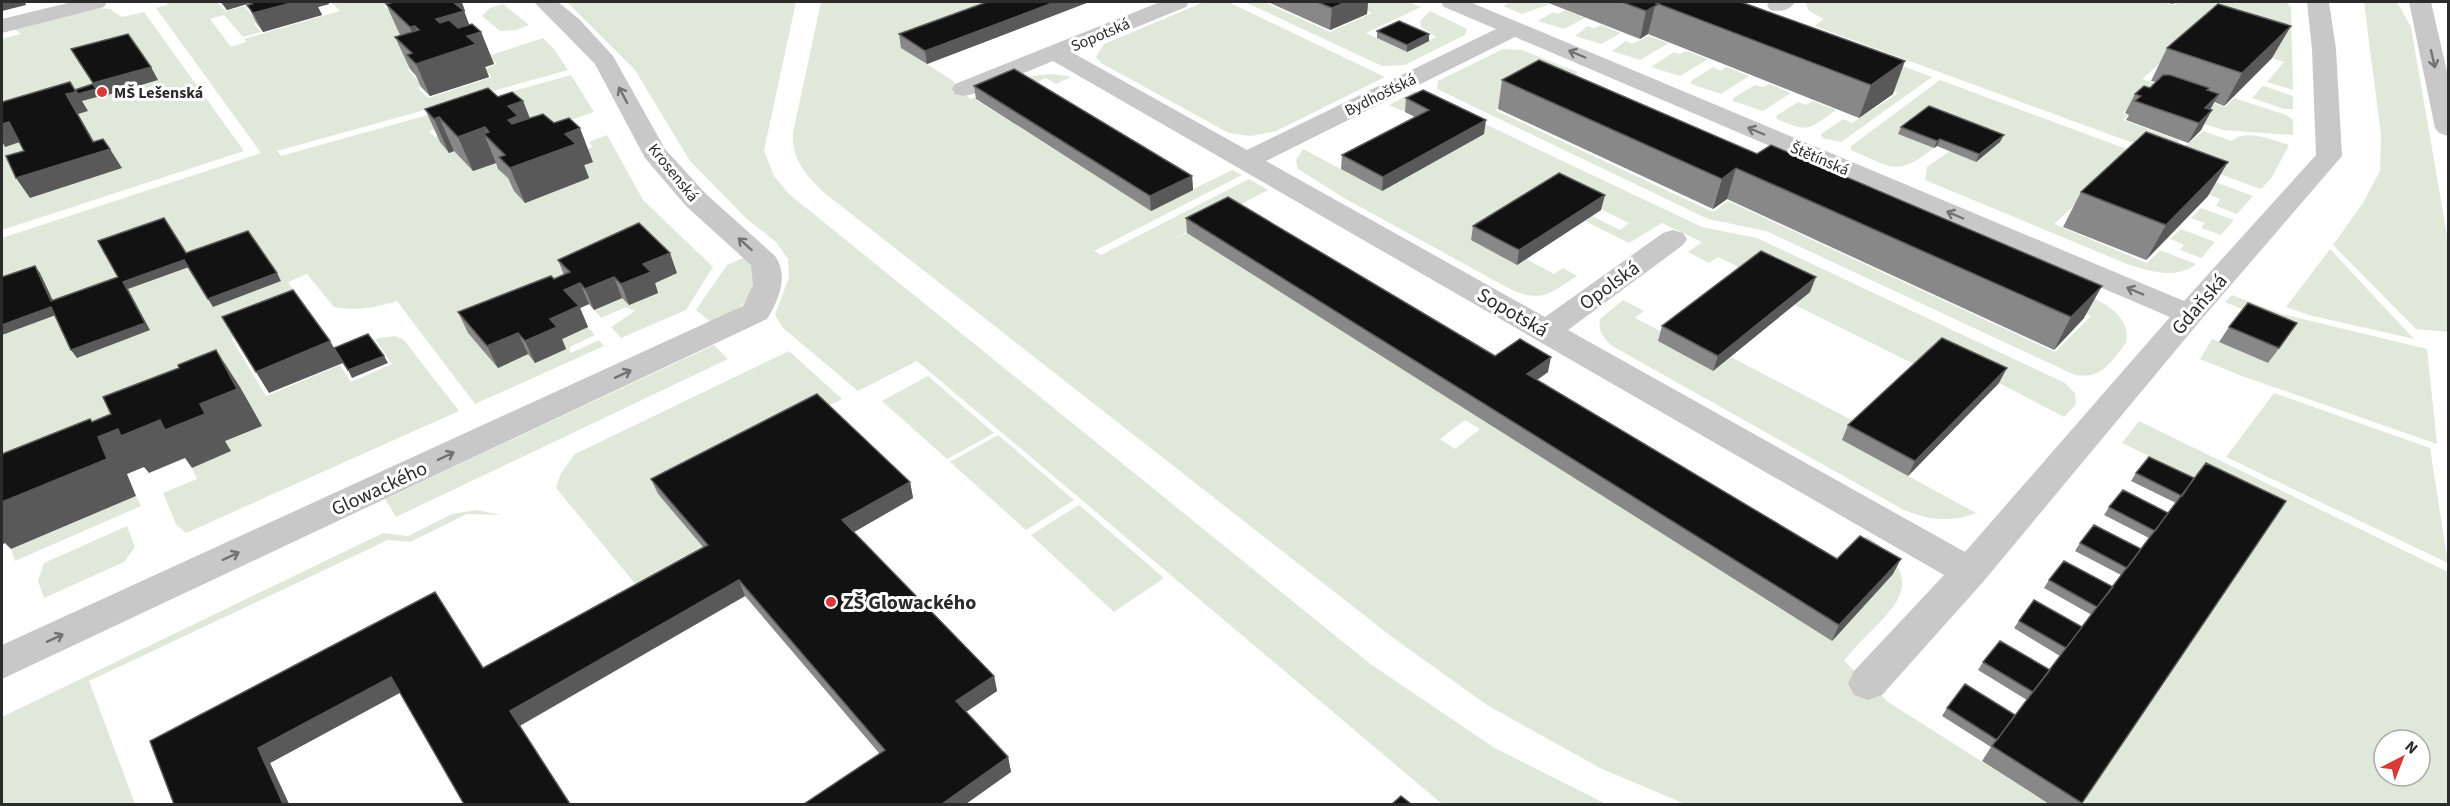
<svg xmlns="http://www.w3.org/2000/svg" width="2450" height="806" viewBox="0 0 2450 806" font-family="'Source Sans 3',sans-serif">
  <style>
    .green { fill: #e0e9d9; fill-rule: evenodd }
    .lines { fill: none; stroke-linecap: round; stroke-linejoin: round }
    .minor { fill: #c8c8c8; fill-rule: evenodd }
    .wall { fill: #888 }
    .shaded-wall { fill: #595959 }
    .building { fill: #121212; stroke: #595959; stroke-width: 1.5 }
    .oneway { stroke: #727272 }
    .poi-dot { fill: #da3a36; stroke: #fff; stroke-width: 2 }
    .labels { text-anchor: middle; stroke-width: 6; stroke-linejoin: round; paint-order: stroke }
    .far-street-label { font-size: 16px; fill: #2b2b2b; stroke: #fff }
    .far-poi-label { font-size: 16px; font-weight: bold; fill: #2b2b2b; stroke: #fff; text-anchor: start }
    .street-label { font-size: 20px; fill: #2b2b2b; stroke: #fff }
    .poi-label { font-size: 20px; font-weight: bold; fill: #2b2b2b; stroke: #fff; text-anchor: start }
  </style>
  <rect width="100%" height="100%" fill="#fff"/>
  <path class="green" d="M166,2H217L225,11L249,5L250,7L246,8L258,22L254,24L261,32L243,37L224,15L210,19L231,47L246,42L244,39L340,11L331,2H398L384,6L393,14L420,28L397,36L423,61L430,62L407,69L423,86L418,88L428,98L492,77L484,69L497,64L488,56L543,38L553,48L568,70L277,151L281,156L571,75L594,112L539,131L515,109L525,105L520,100L429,131L435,137L511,110L449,153L454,151L473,171L499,161L578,168L581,152L593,147L589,142L607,135L643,200L713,267L686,310L621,338L611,327L635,311L626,307L601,318L594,310L622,298L629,305L651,285L469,333L498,367L588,327L595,335L570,347L569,350L571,353L599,340L604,346L475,404L397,301C375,308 357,311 334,307L307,274L288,282L306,309L231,338L266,396L340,365L351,382L392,364L375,339L395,336L404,340L459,411L186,533L176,524L163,493L197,479L192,468L230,451L225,441L2,504V335L56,315L150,330L128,289L253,239L57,309L2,287V238L261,153L156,8L168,5Z
    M567,2H796L764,150L774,176L789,194L1369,663L1493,747L1606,804H1442L917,361L858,391L783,328L775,315L789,277L788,259L776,242L746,218L690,161L635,70Z
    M821,2H1023L902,48L953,81L960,92L971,99C1003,86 1036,67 1071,77L1056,84L1046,78L1023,88L976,100L1151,210L1232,170L1242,175L1094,251L1101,255L1249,179L1268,190L1168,242L1187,233L1832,640L1853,551L1867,536C1941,589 1881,613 1844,661L1888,702L2049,804H1685L1600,768L1487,705L1392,637L822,191C804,173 792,159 793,133ZM1465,420L1480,429L1455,449L1440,439Z
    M1204,2H1228L1385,77L1276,131L1251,136L1229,133L1101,63L1096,57L1104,44Z
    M1245,2H1264L1330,32L1372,13L1355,4L1361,2H1409L1421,7L1366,33L1406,52L1436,37L1421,27L1420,21L1430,11L1467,29L1465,35L1405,65L1382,66Z
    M1509,2H1543L1550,4L1522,14L1503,6Z
    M1728,2L1932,77L1841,142L1822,138L1821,134L1843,119L1852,123L1898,93L1686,12Z
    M1805,2H2162L2174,5L2179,2H2286L2291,7L2293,90L2267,82L2284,62L2195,33L2142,79L2225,107L2234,98L2286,115L2293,120V135L2223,130L2202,123L2211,114L2199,109L2133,104L2122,113L2128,115L2123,120L2180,141L2166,155L1814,26L1824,19L1809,11Z
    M2364,2H2397L2411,27L2448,241V332L2416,329L2333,245L2363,203L2380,171L2381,135Z
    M503,4L529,25L516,30L500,31L482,16L490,8Z
    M96,8L110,9L122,17L144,12L244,151L2,230V139L106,162L78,114L82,101L158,80L80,63L98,91L2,120V39L21,34L13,27Z
    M1565,10L1585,18L1564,29L1538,21L1553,12L1558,14Z
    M1601,25L1621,33L1601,44L1575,36L1588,26L1594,28Z
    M1649,36L1669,43L1640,60L1612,51L1626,41L1632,44Z
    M1503,49L1522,50L1577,72L1576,78L1537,86L1495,110L1713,212L1728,201L2055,352L2091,316L2057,300L2079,291C2100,301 2132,314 2126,343C2111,361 2102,380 2075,375L1766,231L1708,219L1437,89L1438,81Z
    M1686,51L1708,59L1680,76L1651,67L1674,52L1680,54Z
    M1713,67L1720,71L1727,67L1749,76L1721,94L1691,84V81Z
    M1940,80L2253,196L2237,214L2216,206L2220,199L2121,162L2054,224L2147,263L2160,250L2196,264C2177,280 2148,271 2127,264L1925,180L1927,167L1950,151L1976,162L2000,142L1899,134L1934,148C1895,178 1892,167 1851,150V146Z
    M1769,84L1791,93L1763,111L1733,101V98L1755,85L1763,87Z
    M2263,86L2293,96V109H2284L2252,98Z
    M1415,91L1702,227L1757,238L2065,383L2075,393L2076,404L2064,417L1999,383L1920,367L1795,305L1749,272L1718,257L1709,263L1688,252L1702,242L1662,223L1629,243L1585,221L1592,216L1620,230L1629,223L1556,187L1472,240L1517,265L1526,259L1554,274L1563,268L1577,276C1549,294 1541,304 1508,288L1344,198L1298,169L1296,160L1303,149L1382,191L1421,103L1405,112L1389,105Z
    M1812,101L1836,110C1807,130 1810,133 1777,119L1776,116L1798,102L1806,105Z
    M2203,131L2232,141C2245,128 2273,140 2289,145L2272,177L2261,189L2172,157Z
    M2201,208L2234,220L2221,235L2201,228L2205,223L2191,218Z
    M2181,229L2215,242L2201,258L2180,250L2184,245L2170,239Z
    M2330,249L2414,339L2309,315L2286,307Z
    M752,254L759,268C748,303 745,307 713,324L696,310L727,265Z
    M2232,295L2282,314L2427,349L2437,444L2242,376L2200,359L2212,339L2268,363L2293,330L2225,302Z
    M1623,300L1644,311L1635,318L1666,334L1658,341L1713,371L1731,357L1859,424L1842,440L1976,513C1950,523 1929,520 1904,510L1612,346C1603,337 1598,332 1600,319Z
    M714,345L728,359L396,517L385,499Z
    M789,351L842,399L658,494L714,560L647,598L556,488L561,473L575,454Z
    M928,376L994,433L947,459L882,401Z
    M2274,393L2430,448L2448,563L2226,457Z
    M2139,421L2448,572V804H2079L2274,516L2122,443ZM2384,740H2420V776H2384Z
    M998,435L1074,500L1026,530L950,462Z
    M136,496L141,506L15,561L11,549Z
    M1079,505L1164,578L1114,612L1031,535Z
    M477,510L501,515L467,514L410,542L388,540L89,681L135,804H2V717L383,533L408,536L452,514Z
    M127,526L135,547L124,562L44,598L38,581L44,563Z"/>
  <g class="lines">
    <path class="minor" d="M72,2H107L104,7L2,33V19Z
      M534,2H558L579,19L613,56L665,149L706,194L775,256C789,276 779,300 767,319L2,679V645L743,306L753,285L751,265L686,206L645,158L595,64Z
      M1160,2H1189L1186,7L1073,53L1247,150L1496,29L1444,7L1441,2H1470L2184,301L2316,155L2312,49L2307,2H2329L2336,49L2342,156L2200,321L1983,582L1882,695L1868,700L1854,695L1848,683L1854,671L1944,575L1053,61L973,94L964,96L955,94L952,89L955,84ZM1515,37L2170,317L1965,552L1568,330L1683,245L1687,239L1683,233L1673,230L1663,233L1545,317L1266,161Z
      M1769,2H1795C1789,11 1780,12 1770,10L1767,5Z
      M2409,2H2431L2448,76V136L2439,133L2435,128Z"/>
  </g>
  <path class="wall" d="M220,2H328L329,4L318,7L322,15L263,32L257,24L247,4L227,10Z
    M385,2H465L462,3L465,11H464L469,25L481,32L494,64L485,67L489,77L430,96L421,87L416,76L410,69L395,37L400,35Z
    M987,2H1089L927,64L901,48L899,34Z
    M1268,2H1368L1367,14L1330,30Z
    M1546,2H1741L1893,94L1859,118L1648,34L1640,39Z
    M2164,2H2177L2173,4Z
    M1377,31L1429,34V41L1407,52L1377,38Z
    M2167,48L2272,58L2224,106L2214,102L2201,130L2188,143L2126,120L2129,115L2125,113L2135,94L2150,88L2156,82L2151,81Z
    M1502,80L1757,154L2084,318L2054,350L1727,199L1713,209L1498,109Z
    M974,86L1192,176L1193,190L1151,211L976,99Z
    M498,97L523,101L530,118L593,162L584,165L589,178L525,203L514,191L508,178L498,169L496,163L473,171L454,151L449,153L440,142L425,109Z
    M1406,98L1484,134L1382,191L1341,169L1342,155L1415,117L1405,112Z
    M1901,127L2000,142L1976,162L1937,146L1934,148L1898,134Z
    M2081,192L2208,196L2146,260L2063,227Z
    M1601,210L1517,265L1471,240L1473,226Z
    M1186,218L1495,356L1548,372L1537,380L1837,559L1893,574L1832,641L1187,233Z
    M558,260L677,273L655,283L658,293L629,305L622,298L594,310L589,304L580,308L588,327L562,339L566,349L535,363L528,354L498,368L468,333L458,312L554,279L564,275Z
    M1810,292L1713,371L1658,341L1662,326Z
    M2229,327L2287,338L2268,363L2219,342Z
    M1999,383L1908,476L1842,440L1848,425Z
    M2136,473L2194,478L2286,501L2081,804H2049L1982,761L1991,747L1942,716L1947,708L2015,715L2027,700L1978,670L1983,662L2050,670L2060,656L2014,628L2019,621L2082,627L2092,615L2044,588L2049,580L2113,587L2121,575L2075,551L2080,543L2141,549L2149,538L2104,515L2109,507L2168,513L2176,503L2131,481Z
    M651,479L910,482L913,498L854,532L994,676L997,691L966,712L1008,757L1011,772L879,753L745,596L520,726L400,693L270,763L289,804H174L150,741L483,668L703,547L658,494Z"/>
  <path class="shaded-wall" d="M2,2H25L26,5L2,11Z
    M222,2H246L247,4L227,10Z
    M295,2H328L329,4L318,7L322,15L263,32L253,13Z
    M432,2H465L462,3L465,11H464L473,34L481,32L494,64L485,67L489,77L430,96L416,64L449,51L436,19Z
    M1055,2H1089L927,64L925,51Z
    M1346,2H1368L1367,14L1330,30L1332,8Z
    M1655,6L1648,34L1640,39L1646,11Z
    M414,26H415L429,58L424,59L410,27Z
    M2291,26L2272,58L2224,106L2242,73Z
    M1429,34V41L1407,52V45Z
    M1905,61L1893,94L1859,118L1871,85Z
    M151,67L158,80L101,97L93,83Z
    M96,89L101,96L82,101L88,111L78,114L100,152L110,149L122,168L30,198L16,178L100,152L23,141L5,147L2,141V117L66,94L76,92L78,94Z
    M2219,94L2208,113L2205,108Z
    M523,101L536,135L527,138L508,120V106Z
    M2212,110L2201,130L2188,143L2199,123Z
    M439,117L454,151L449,153L434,119Z
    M1486,120L1484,134L1382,191L1383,177Z
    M485,127L490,141L484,134L496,163L473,171L458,137Z
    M580,128L593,162L584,165L589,178L525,203L510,168L565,134Z
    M2004,135L2000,142L1976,162L1979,154Z
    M1940,139L1937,146L1934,148L1937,141Z
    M2228,162L2208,196L2146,260L2166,225Z
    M1736,168L1727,199L1713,209L1722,179Z
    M1192,176L1193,190L1151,211L1150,196Z
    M1605,195L1601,210L1517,265L1519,250Z
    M670,253L677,273L655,283L658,293L629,305L621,284L643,264Z
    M184,260L189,267L128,289L150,330L77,358L71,350L123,282Z
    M35,266L40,273L57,309L51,301Z
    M277,273L281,281L213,307L208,299Z
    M614,277L622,298L594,310L585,289Z
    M1816,277L1810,292L1713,371L1718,356Z
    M580,283L589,304L580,308L588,327L562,339L566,349L535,363L525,341L550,319L564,290Z
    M2102,286L2084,318L2054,350L2071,317Z
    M51,307L56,315L2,335V325Z
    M518,333L528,354L498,368L487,346Z
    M330,341L343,363L269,393L256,372Z
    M216,350L240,387L262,426L225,441L231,451L192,468L185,458L149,473L144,467L127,474L136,496L11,549L5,543L2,545V502L98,437L118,429L200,404Z
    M384,356L388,363L352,378L348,370Z
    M1551,357L1548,372L1524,389L1527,374Z
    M2007,368L1999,383L1908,476L1915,461Z
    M910,482L913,498L847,536L842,520Z
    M1901,559L1893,574L1832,641L1839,625Z
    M739,580L745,596L519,726L510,711Z
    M994,676L997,691L960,716L956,701Z
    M391,677L401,692L270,763L289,804H283L258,748Z
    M1008,757L1011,772L966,804H942Z"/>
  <path class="building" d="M249,2H295L253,13L247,5L252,4Z
    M394,2H453L464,11L436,19L440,23L449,20L458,28L472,24L481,32L467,36L476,44L416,64L407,55L412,53L395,37L419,30L415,26L410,27L386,4Z
    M987,2H1055L925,51L899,34Z
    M1317,2H1346L1332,8Z
    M1622,2H1658L1656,3L1659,4L1646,11Z
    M1658,2H1741L1905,61L1871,85L1656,3Z
    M2218,4L2291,26L2242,73L2167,48Z
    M1399,21L1429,34L1407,45L1377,31Z
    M128,34L151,67L93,83L71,49Z
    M1539,60L1757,154L1771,145L2102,286L2071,317L1736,168L1722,179L1502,80Z
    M1014,69L1192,176L1150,196L974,86Z
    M2163,75H2170L2209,88L2207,90L2219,94L2205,108L2212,110L2199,123L2135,101L2141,96L2135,94L2144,86L2150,88Z
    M70,82L76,92L66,94L93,142L103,139L110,149L16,178L6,156L24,151L9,122L2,124V102Z
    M93,84L96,89L78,94L75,90Z
    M488,88L498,97L512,92L523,101L508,106L518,116L508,120L512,124L543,114L554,123L569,118L580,128L565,134L576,144L510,168L499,157L505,155L484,134L489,132L485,127L458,137L439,117L434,119L425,109Z
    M1423,90L1486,120L1383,177L1342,155L1429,110L1406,98Z
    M1929,106L2004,135L1979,154L1940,139L1937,141L1901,127Z
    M2146,132L2228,162L2166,225L2081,192Z
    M1559,173L1605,195L1519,250L1473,226Z
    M1228,197L1495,356L1520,339L1551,357L1527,374L1837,559L1860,536L1901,559L1839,625L1186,218Z
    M164,218L186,253L248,231L277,273L208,299L184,260L123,282L145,323L71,350L51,307L2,325V277L35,266L51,301L118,277L98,241Z
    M639,223L670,253L643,264L651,272L621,284L614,277L585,289L580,283L564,290L579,306L550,319L557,327L525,341L518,333L487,346L458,312L551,276L554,279L570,272L558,260Z
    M1761,251L1816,277L1718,356L1662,326Z
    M293,290L330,341L256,372L222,317Z
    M2248,303L2297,323L2279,348L2229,327Z
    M368,334L384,356L348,370L334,348Z
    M1942,338L2007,368L1915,461L1848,425Z
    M216,350L237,389L200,404L205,414L165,430L160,420L121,436L118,429L98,437L107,459L2,502V454L90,419L92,422L111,414L103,397L179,368L178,365Z
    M817,394L910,482L842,520L994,676L956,701L1008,757L942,804H804L885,750L739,580L510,711L570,804H464L391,677L258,748L283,804H174L150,741L435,592L483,668L708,545L651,479Z
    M2149,457L2194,478L2182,496L2136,473Z
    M2206,463L2286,501L2082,803L1992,746Z
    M2123,490L2168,513L2155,531L2109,507Z
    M2094,525L2141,549L2127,568L2080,543Z
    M2064,561L2113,587L2097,607L2049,580Z
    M2034,600L2082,627L2066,648L2019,621Z
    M2000,641L2050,670L2033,692L1983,662Z
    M1965,684L2015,715L1997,740L1947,708Z
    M1401,796L1411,804H1392Z"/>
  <defs><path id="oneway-shaft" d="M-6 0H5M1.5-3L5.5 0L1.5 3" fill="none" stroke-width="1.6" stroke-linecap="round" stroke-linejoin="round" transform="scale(1.5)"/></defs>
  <g class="oneway">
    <use href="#oneway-shaft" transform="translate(1577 54) rotate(-157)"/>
    <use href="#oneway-shaft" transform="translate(2433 59) rotate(77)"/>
    <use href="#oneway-shaft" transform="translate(623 95) rotate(-118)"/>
    <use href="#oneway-shaft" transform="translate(1756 131) rotate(-157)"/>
    <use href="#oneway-shaft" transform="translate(1955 215) rotate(-157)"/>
    <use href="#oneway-shaft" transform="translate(745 244) rotate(-138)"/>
    <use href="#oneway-shaft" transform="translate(2135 291) rotate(-157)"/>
    <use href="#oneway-shaft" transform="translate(623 374) rotate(-25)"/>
    <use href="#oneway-shaft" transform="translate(446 456) rotate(-25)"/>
    <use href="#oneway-shaft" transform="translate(231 556) rotate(-25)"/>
    <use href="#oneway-shaft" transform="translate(55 638) rotate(-25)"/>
  </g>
  <g class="poi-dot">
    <circle cx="102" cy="92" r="6"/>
    <circle cx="831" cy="602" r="6"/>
  </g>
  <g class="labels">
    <g class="far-street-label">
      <text transform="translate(1100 34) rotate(-23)" y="6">Sopotská</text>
      <text transform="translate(1380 94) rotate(-26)" y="6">Bydhošťská</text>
      <text transform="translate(1820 158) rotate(23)" y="6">Štětínská</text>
      <text transform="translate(674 172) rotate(51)" y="6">Krosenská</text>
    </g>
    <g class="far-poi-label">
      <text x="114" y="98">MŠ Lešenská</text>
    </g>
    <g class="street-label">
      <text transform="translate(1609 285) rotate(-36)" y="7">Opolská</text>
      <text transform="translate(2199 304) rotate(-49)" y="7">Gdaňská</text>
      <text transform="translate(1513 312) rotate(30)" y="7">Sopotská</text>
      <text transform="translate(379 488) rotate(-25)" y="7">Glowackého</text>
    </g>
    <g class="poi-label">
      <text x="843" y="609">ZŠ Glowackého</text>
    </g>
  </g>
  <rect width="2450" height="806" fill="none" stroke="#2b2b2b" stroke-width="6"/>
  <g transform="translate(2402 758) rotate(42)"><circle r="28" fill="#ffffff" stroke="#aaaaaa" stroke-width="1.5"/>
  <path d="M0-4.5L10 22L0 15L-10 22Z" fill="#da3a36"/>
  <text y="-9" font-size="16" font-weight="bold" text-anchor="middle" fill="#2b2b2b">N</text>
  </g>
</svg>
